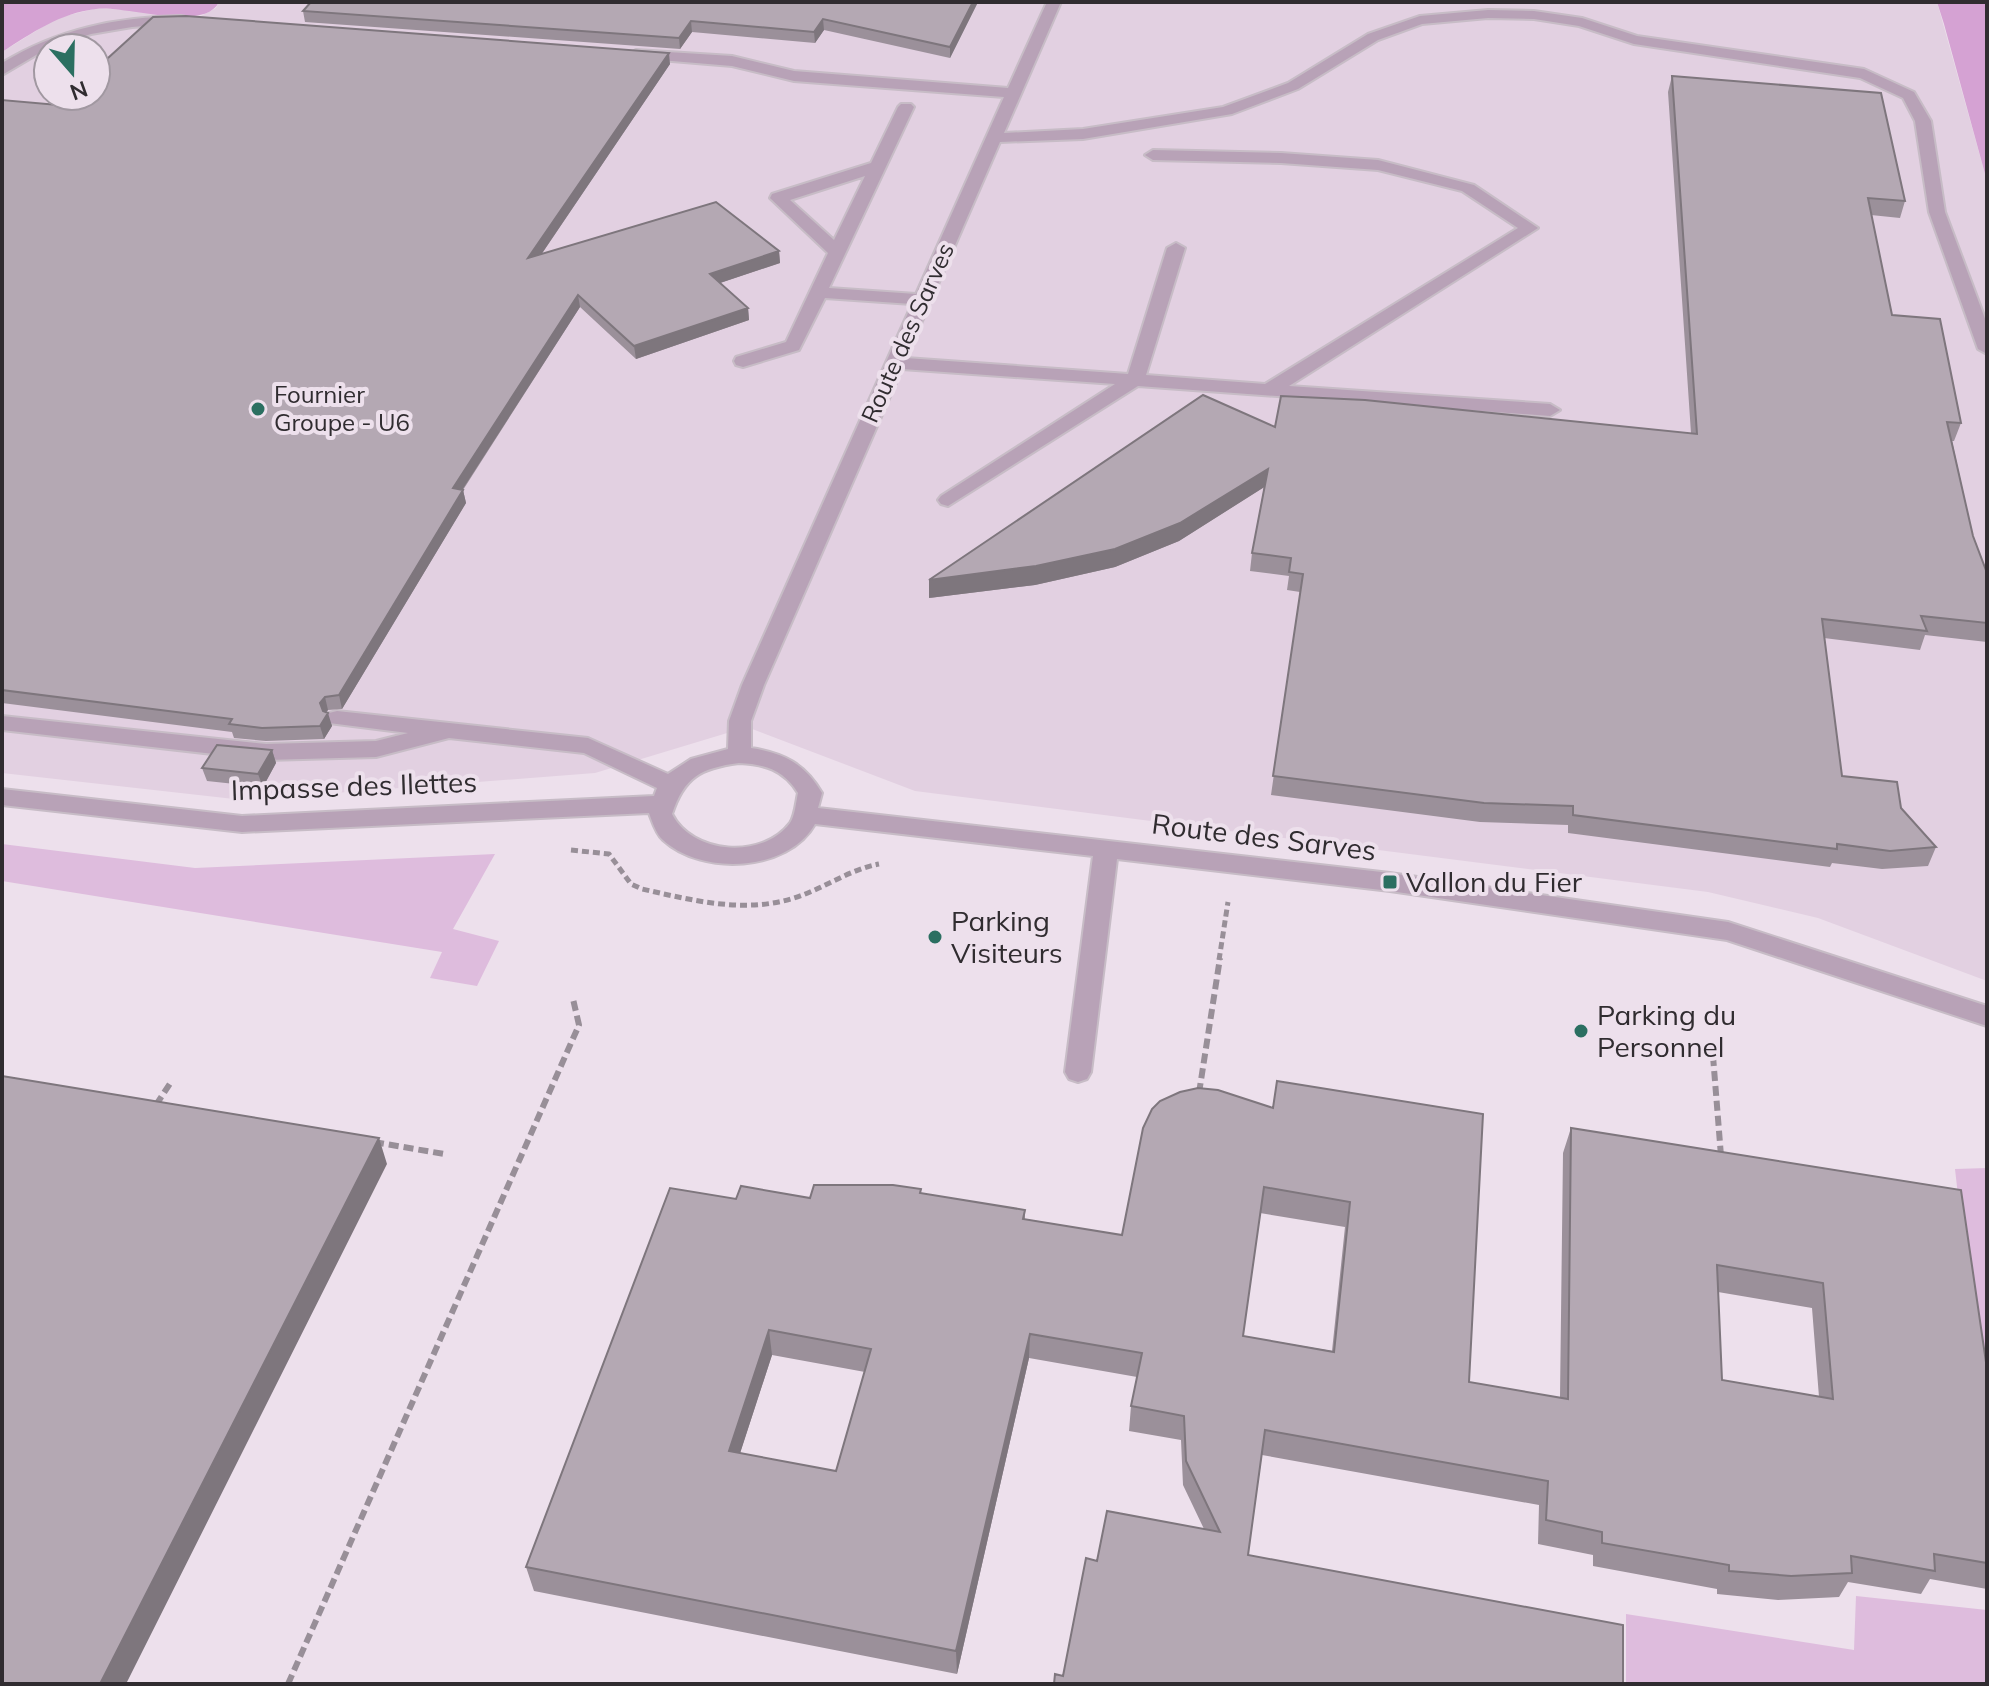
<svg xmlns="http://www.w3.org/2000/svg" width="1989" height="1686" viewBox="0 0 1989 1686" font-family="Mulish,sans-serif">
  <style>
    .built { fill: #e2d0e1; fill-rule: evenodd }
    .green { fill: #debcdd }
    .forest { fill: #d5a2d3 }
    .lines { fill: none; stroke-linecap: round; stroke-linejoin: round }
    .minor-casing { stroke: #c7bcc6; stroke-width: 4 }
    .path-far1 { stroke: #988f98; stroke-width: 5; stroke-dasharray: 7 4; stroke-linecap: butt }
    .path { stroke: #988f98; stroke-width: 6; stroke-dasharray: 10 5; stroke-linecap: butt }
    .minor { fill: #b8a2b7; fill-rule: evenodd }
    .wall { fill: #9b909a; fill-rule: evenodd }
    .shaded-wall { fill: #7e767d }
    .building { fill: #b4a8b3; stroke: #7e767d; stroke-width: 2; fill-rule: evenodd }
    .poi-dot { fill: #2b6f61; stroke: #ede0ec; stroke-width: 3 }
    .labels { text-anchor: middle; stroke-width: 8; stroke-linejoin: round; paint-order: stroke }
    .far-street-label { font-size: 24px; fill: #302c30; stroke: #ede0ec }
    .far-poi-label { font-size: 24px; fill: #302c30; stroke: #ede0ec; text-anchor: start }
    .street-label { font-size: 28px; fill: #302c30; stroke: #ede0ec }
    .poi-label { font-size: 28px; fill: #302c30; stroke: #ede0ec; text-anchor: start }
  </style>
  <rect width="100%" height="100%" fill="#ede0ec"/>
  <path class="built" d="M219,2H1937L1987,181V981L1818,918L1708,892L915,791L747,727L595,773L243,800L2,773V52L57,18L98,8L201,16L216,8ZM48,48H96V96H48Z"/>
  <path class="green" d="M2,844L195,868L495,854L453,929L499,941L477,986L430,978L442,952L2,881Z
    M1987,1168V1450L1955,1169Z
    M1856,1596L1987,1610V1684H1626V1614L1854,1650Z"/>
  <path class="forest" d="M2,2H219C204,33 124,5 96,9C60,13 32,33 2,52Z
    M1937,2H1987V181L1944,24Z"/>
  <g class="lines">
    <defs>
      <path id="minor" d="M1047,2H1061L1004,133L1083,129L1223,107L1288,83L1368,34L1420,16L1488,10L1534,11L1582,18L1637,36L1864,69L1914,92L1931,121L1945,212L1987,324V354L1978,349L1929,212L1915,121L1903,98L1860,78L1634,44L1579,26L1534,19L1488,18L1422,24L1378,40L1298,89L1232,114L1083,139L1000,142L906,358L1128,374L1167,248L1176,243L1185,248L1146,375L1265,384L1518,228L1462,191L1378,170L1281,163L1153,160L1145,155L1153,150L1281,153L1378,160L1474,185L1538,228L1289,386L1550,404L1560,410L1550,416L1138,386L948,506L941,504L938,500L941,496L1115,384L902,369L764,685L751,721V748C784,753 805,764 822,793L818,808L1390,873L1728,922L1987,1006V1026L1727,940L1390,891L1117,859L1091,1072L1087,1079L1078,1082L1069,1079L1065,1072L1093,856L815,824C788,872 702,876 663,840C656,834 652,821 649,813L242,832L2,805V789L242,816L654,796L657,788L584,753L449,738L376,757L266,760L2,730V716L266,744L376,741L408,733L329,723L326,718L329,713L337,711L588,738L668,774L691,759L728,749L729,721L742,685L912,304L825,298L799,350L743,367L736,365L734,361L736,357L786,342L828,253L770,198L772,194L871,163L898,107L901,104H911L914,107L829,288L916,294L1004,97L794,81L732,66L636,58L629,54L636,50L732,56L794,71L1008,88ZM865,176L834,240L790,200ZM739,763C764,764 784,770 798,793C796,802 795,816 790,823C762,860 692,854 672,814C684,777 701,768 739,763Z
        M181,16L186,17V23L132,27L91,34L48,48L2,75V63C58,29 116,17 181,16Z"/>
    </defs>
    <use href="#minor" class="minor-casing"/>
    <path class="path-far1" d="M571,850L609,854L631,884L642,889C691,900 744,914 794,898C823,889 848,870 879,864
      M1219,960L1228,902"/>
    <path class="path" d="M1713,1056L1721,1156
      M1199,1093L1220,958
      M156,1105L171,1082
      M374,1142L444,1154
      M288,1684L579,1025L573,999"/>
    <use href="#minor" class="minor"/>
  </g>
  <path class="wall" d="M311,2H978L950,58L824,30L815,43L692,32L680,49L305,22L303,11Z
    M670,64L541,255L779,251L780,263L720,283L748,308L749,320L636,359L580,307L463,490L466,503L342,709L328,710L326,712L332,726L324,739L266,741L234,738L232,732L2,703V100L58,105Z
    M1672,76L1905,201L1900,218L1871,215L1892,315L1961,423L1954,441H1952L1973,536L1987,573V642L1925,635L1920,650L1824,638L1842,776L1901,808L1936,847L1928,866L1882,869L1832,863L1830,867L1568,833V825L1480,822L1271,795L1300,592L1287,590L1289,576L1250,571L1252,553L1264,487L1179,541L1115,567L1035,585L929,598L1275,427L1691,433L1668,92Z
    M272,750L276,763L263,787L207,781L202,768Z
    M1277,1081L1469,1382L1560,1398L1563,1153L1571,1128L1987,1369V1589L1930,1579L1921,1594L1848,1582L1839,1597L1778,1600L1717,1594V1589L1593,1566V1555L1538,1544L1539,1505L1262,1455L1248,1555L1063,1676L1097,1561L1204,1529L1183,1485L1181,1440L1129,1431L1131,1406L1137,1377L1029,1358L957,1674L534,1591L526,1567L736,1199L810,1198L921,1189V1193L1025,1210V1219L1122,1235L1273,1108ZM1260,1213L1345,1227L1332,1351L1243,1336ZM1718,1292L1812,1308L1819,1397L1722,1380ZM772,1355L865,1372L836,1471L740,1453Z"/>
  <path class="shaded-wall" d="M973,2H978L950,58V47Z
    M823,19L824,30L815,43L814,32Z
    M691,21L692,32L680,49L679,38Z
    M669,53L670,64L530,271L528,258Z
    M779,251L780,263L711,286L710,274Z
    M578,295L580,307L455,501L453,488Z
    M748,308L749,320L636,359L634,346Z
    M1268,469L1266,486L1179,541L1115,567L1035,585L929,598V580Z
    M463,490L466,503L342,709L339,695Z
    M325,697L328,710L323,716L320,703Z
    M328,713L332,726L324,739L320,726Z
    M272,750L276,763L263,787L258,774Z
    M379,1138L387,1164L126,1684H100Z
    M769,1330L772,1355L733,1475L729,1451Z
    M1030,1334L1029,1358L957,1674L956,1651Z"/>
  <path class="building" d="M311,2H973L950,47L823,19L814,32L691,21L679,38L303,11Z
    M186,16L669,53L528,258L716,202L779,251L710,274L748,308L634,346L578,295L453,488L463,490L339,695L325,697L320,703L323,711L328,713L320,726L262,728L229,724L232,719L2,690V100L58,105L67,96H96V69L153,17Z
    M1672,76L1881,93L1905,201L1868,198L1892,315L1940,319L1961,423L1947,422L1973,536L1987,573V623L1921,616L1927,631L1822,619L1842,776L1897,782L1901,808L1936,847L1890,851L1837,844V849L1573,815V806L1484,803L1273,776L1303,574L1289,572L1291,558L1252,553L1268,469L1180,523L1115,549L1036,566L929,580L1203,395L1275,427L1281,396L1365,400L1697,434Z
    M217,745L272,750L258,774L202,768Z
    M2,1076L379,1138L100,1684H2Z
    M1277,1081L1483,1114L1469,1382L1568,1399L1571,1128L1961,1190L1987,1369V1563L1934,1554L1935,1571L1851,1556L1852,1573L1791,1576L1729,1571V1565L1602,1543V1532L1546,1520L1548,1481L1265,1430L1248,1555L1623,1625V1684H1054L1055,1674L1063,1676L1086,1558L1097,1561L1107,1511L1220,1532L1186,1461L1184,1416L1131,1406L1142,1353L1030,1334L956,1651L526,1567L670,1188L736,1199L741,1186L810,1198L814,1185H893L921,1189L920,1193L1025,1210L1023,1219L1122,1235L1143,1128L1152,1109L1160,1101L1180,1092L1198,1088L1218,1090L1273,1108ZM1264,1187L1350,1202L1334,1352L1243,1336ZM1717,1265L1823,1283L1833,1399L1722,1380ZM769,1330L871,1349L836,1471L729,1451Z"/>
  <g class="poi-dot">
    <circle cx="258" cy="409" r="8"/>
    <rect x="1382" y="874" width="16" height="16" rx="4"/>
    <circle cx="935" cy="937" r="8"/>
    <circle cx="1581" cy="1031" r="8"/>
  </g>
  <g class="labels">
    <g class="far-street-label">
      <text transform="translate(908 333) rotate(-66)" y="8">Route des Sarves</text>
    </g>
    <g class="far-poi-label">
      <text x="274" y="403">Fournier<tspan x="274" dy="28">Groupe - U6</tspan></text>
    </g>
    <g class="street-label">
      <text transform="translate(354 786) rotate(-2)" y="10">Impasse des Ilettes</text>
      <text transform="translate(1264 837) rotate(7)" y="10">Route des Sarves</text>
    </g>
    <g class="poi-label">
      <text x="1406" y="892">Vallon du Fier</text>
      <text x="951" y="931">Parking<tspan x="951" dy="32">Visiteurs</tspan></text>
      <text x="1597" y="1025">Parking du<tspan x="1597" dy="32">Personnel</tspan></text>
    </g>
  </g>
  <rect width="1989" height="1686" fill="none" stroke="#302c30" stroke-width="8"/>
  <g transform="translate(72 72) rotate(160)"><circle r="38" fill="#ede0ec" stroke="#a198a1" stroke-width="2"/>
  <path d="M0-6L14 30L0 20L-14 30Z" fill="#2b6f61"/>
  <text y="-12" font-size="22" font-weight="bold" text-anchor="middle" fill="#302c30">N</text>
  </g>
</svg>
